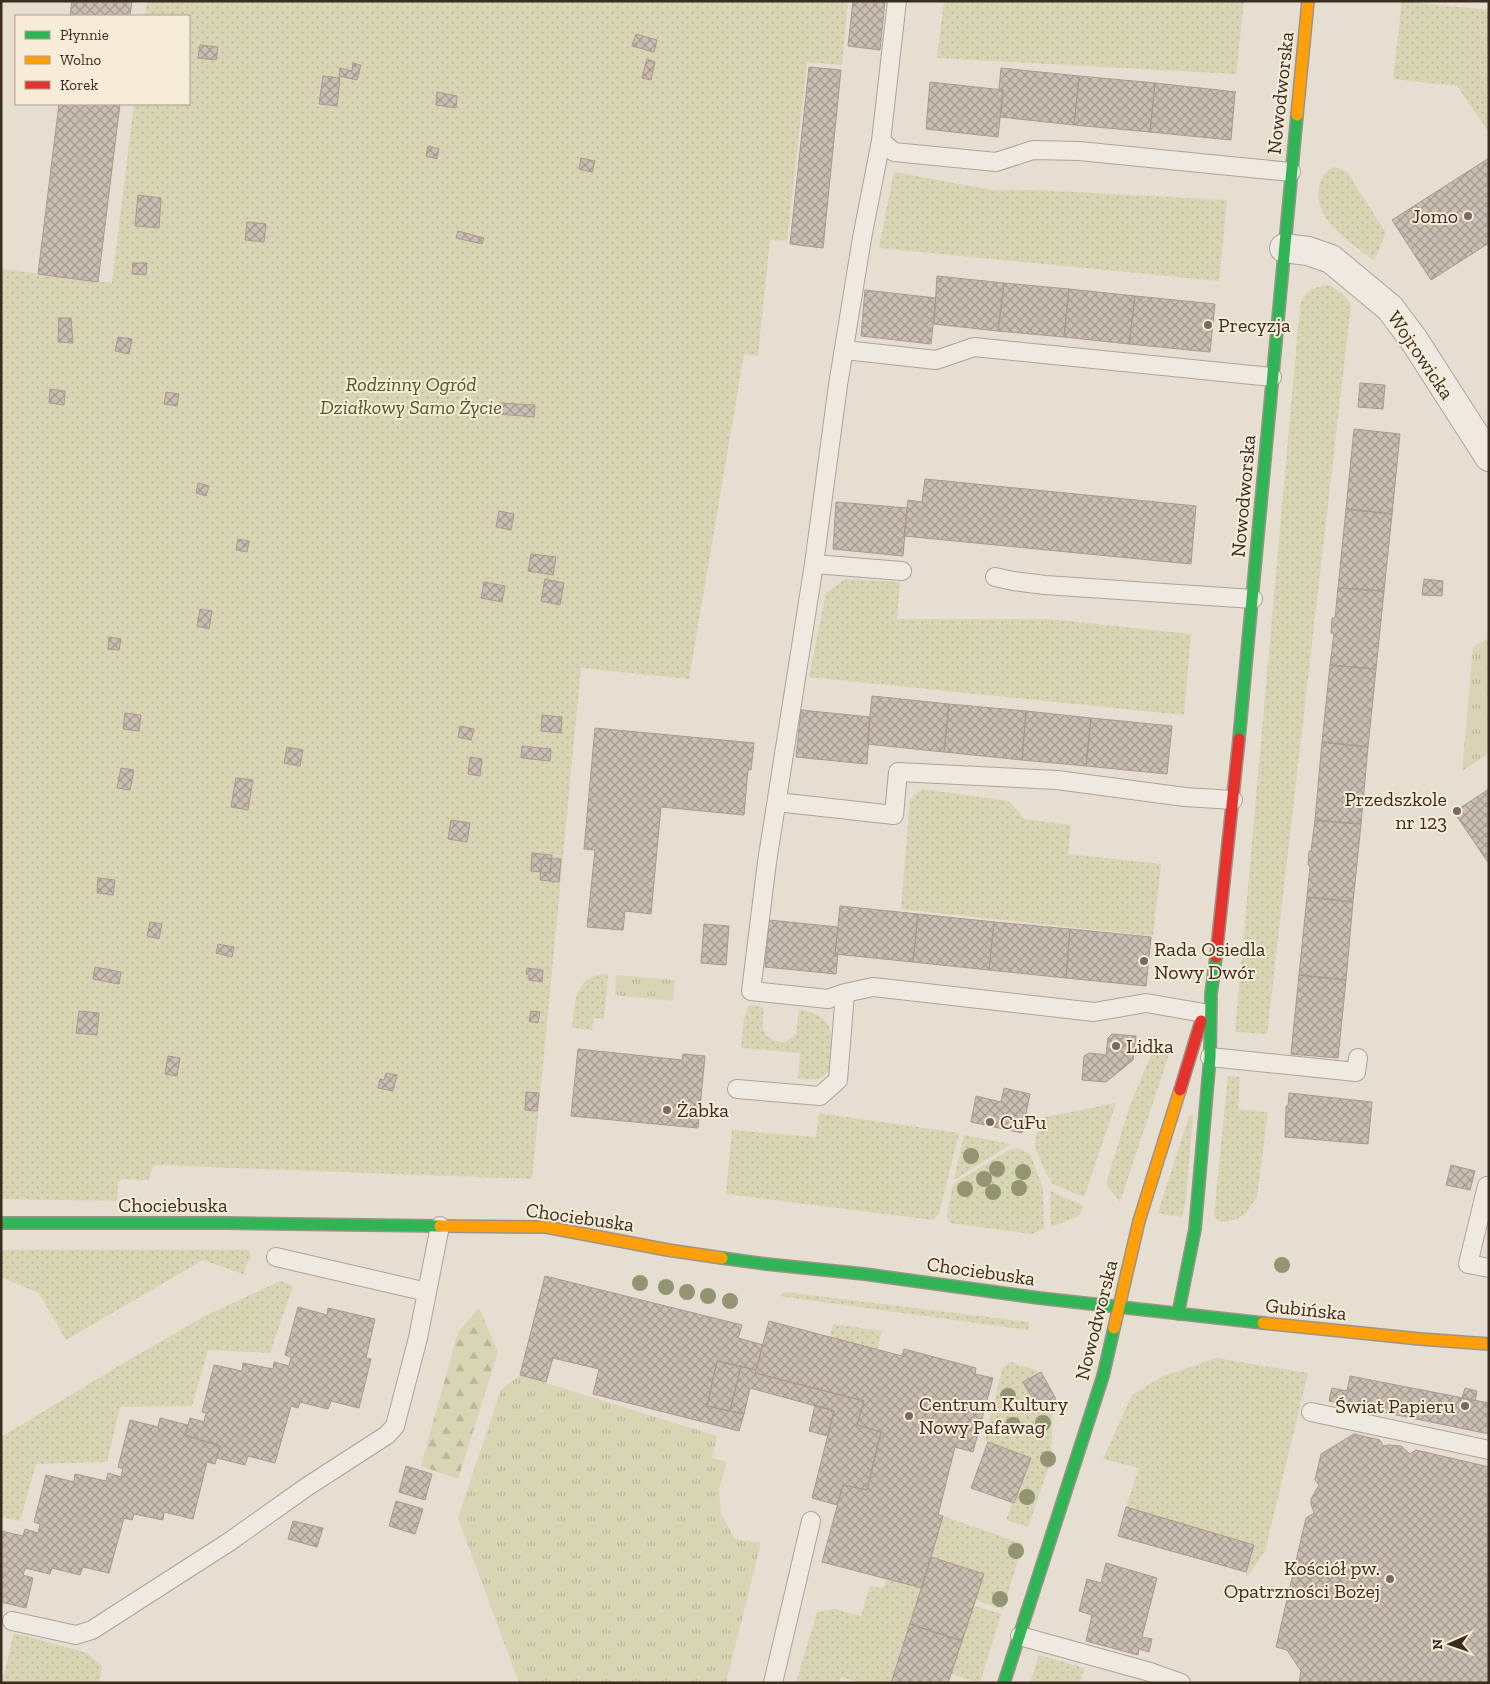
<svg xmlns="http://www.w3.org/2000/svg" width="1490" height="1684" viewBox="0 0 1490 1684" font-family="'Zilla Slab',serif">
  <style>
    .grass { fill: url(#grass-dots) }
    .forest { fill: url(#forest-firs) }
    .park { fill: url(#park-tufts) }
    .building { fill: url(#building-cross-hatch); stroke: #a79a8f }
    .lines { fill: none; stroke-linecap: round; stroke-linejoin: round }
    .lane-casing { stroke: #aca398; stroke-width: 20 }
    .street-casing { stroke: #aca398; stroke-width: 30 }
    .fast-casing { stroke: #9b9388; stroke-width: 14 }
    .slow-casing { stroke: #9b9388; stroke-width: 14 }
    .jam-casing { stroke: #9b9388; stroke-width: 14 }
    .lane { stroke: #eeeae2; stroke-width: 18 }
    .street { stroke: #eeeae2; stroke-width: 28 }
    .fast { stroke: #30b455; stroke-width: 11 }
    .slow { stroke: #ff9f0a; stroke-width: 11 }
    .jam { stroke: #e5322d; stroke-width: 11 }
    .tree { fill: #929472 }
    .poi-dot { fill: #776a5e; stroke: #f6ecd7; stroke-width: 2 }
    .labels { text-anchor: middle; stroke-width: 4; stroke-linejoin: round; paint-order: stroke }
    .street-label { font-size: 20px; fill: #3b2c20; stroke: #f6ecd7 }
    .poi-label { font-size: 20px; fill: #3b2c20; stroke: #f6ecd7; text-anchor: start }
    .park-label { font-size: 20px; font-style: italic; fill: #4e5826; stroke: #f6ecd7 }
  </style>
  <defs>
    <pattern id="grass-dots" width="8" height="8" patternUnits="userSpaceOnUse" patternTransform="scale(1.25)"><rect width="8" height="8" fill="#d7d5b3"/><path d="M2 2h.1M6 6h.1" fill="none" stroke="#b9b79a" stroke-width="1.8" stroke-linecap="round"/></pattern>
    <pattern id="forest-firs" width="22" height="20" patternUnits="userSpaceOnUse" patternTransform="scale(1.25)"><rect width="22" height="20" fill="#d7d5b3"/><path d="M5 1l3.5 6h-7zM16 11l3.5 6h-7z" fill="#b9b79a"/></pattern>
    <pattern id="park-tufts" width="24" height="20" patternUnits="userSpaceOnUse" patternTransform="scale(1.25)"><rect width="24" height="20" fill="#d7d5b3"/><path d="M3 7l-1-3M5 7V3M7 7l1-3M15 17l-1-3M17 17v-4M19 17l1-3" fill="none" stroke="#b9b79a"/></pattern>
    <pattern id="building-cross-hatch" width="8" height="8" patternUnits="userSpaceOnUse" patternTransform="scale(1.25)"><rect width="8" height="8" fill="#cabdb1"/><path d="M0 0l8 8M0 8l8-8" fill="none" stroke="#a59a90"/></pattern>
  </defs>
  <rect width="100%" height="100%" fill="#e6ded0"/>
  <path class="grass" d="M147,1H848L842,65L807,62L787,241L770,240L758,356L744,354L689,679L581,668L532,1179L154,1165L148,1180L121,1179L118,1183L117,1201L1,1199V269L112,283L134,104H189V16H145Z
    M944,1H1244L1236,74L937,58Z
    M1402,1L1489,10V132L1457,86L1393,79Z
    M1335,167L1347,172L1386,233L1374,261C1352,243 1312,220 1319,187C1322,176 1325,171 1335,167Z
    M894,172L992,190H1034L1227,200L1219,281L879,248Z
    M1328,285C1339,290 1345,294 1351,305L1267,1034L1235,1032L1300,306C1304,291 1314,287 1328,285Z
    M845,579L900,582L897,619H1048L1191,634L1184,715L809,677L826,593Z
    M922,789L1009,801L1024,819L1071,825L1068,854L1161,864L1153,936L901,909L910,799Z
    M608,974L604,1019L593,1018L592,1030L572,1028C575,1003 574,974 608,974Z
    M749,1005L764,1007C762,1029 759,1037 783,1043L796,1035L799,1009C840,1018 832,1036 829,1070C821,1082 811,1079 798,1079L800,1053L741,1048L744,1019Z
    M1156,1043L1171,1048L1120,1202L1106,1184L1129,1108Z
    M1228,1076L1240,1077L1238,1109L1268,1112L1257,1197L1245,1214L1237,1219L1225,1222L1219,1221L1214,1216Z
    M1116,1103L1084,1197L1053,1184L1047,1175L1035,1148V1141L1041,1118Z
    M819,1113L959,1133L939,1214L933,1220L726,1194L732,1130L816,1137Z
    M1193,1114L1186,1198L1182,1217L1158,1213L1189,1116Z
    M964,1135L1011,1144L954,1180Z
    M1017,1148L1030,1154L1043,1188L1044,1228L1032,1234L950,1223L947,1216L953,1184L1009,1150Z
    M1050,1191L1084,1206L1079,1216L1051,1227Z
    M1,1250H249L251,1256L243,1274L203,1260L66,1340L39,1293L1,1277Z
    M280,1281L293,1286L270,1353L208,1350L192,1406L120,1407L107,1462L36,1464L20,1521L1,1517V1437L122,1364L205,1316Z
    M785,1292L1029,1322L1028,1330L779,1296Z
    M833,1324L882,1331L877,1350L830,1337Z
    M1216,1358L1308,1373L1265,1551L1247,1577L1246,1572L1254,1545L1126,1507L1139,1468L1103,1459L1132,1395L1161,1377Z
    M1011,1362L1041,1372L1056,1399L1053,1401L1051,1460L1028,1527L1006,1520L1028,1458L984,1440L1003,1367Z
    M943,1516L1023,1544L1003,1609L975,1600L931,1557Z
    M887,1579L922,1588L891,1683H861L841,1677L839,1683H796L817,1612L835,1609L861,1616L870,1586L883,1588Z
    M973,1605L1001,1614L980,1683L951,1674Z
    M14,1633L87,1653L102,1666L99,1683H2Z
    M1039,1655L1084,1668L1080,1683H1030Z"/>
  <path class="forest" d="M479,1308L498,1352L458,1479L421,1466L458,1332Z"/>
  <path class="park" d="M1489,638V753L1462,771L1473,647Z
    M616,975L675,980L673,1001L615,995Z
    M520,1375L717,1436L712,1458L727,1462L719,1489L721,1514L735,1539L761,1543L726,1683H519L458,1518L501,1390Z"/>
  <path class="building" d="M72,1H132L130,16H70Z
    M853,1H885L880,50L848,46Z
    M636,34L657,40L654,52L632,46Z
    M200,45L218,47L216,60L198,58Z
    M647,59L655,62L651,80L642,78Z
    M353,63L361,65L357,80L339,76L340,68L352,71Z
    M809,67L841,70L823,248L790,244Z
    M1001,68L1079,76L1074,125L1000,117L1003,90L999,89Z
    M323,76L340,78L337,106L319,104Z
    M1079,76L1155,83L1150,132L1074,125Z
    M930,82L1003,90L998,137L926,129Z
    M1155,83L1236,92L1235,93L1231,140L1150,132Z
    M437,92L457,96L456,108L436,105Z
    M59,104H120L98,282L38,274Z
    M428,146L439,149L437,159L426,156Z
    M581,158L595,161L592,172L579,169Z
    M1489,158V243L1431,280L1392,220Z
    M138,195L161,198L159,228L135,226Z
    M247,222L266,224L264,242L245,240Z
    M458,231L484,238L482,244L456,238Z
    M133,263H147L146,275L132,274Z
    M937,276L1004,283L998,331L934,324Z
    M1004,283L1069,289L1064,337L998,331Z
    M1069,289L1135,296L1129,344L1064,337Z
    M865,290L936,298L931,344L861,336Z
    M1135,296L1215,304L1210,352L1129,344Z
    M59,318H71L73,343L58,342Z
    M118,337L132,339L129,354L115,351Z
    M1360,383L1385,385L1383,409L1358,407Z
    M50,389L65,391L64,405L49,403Z
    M166,392L179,394L177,406L164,404Z
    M499,403L535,405L534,417L498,414Z
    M1354,429L1400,434L1392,514L1346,509Z
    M925,479L1196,506L1191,564L904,536L908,500L922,502Z
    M198,483L209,486L206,496L196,493Z
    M836,502L907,508L903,556L833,549Z
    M1346,509L1392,514L1384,591L1338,588Z
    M499,511L514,514L511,530L496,527Z
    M238,539L249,541L247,552L236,550Z
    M531,554L556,557L553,575L528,571Z
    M545,579L564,583L560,605L541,601Z
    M1424,579L1443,581L1442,596L1422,595Z
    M484,582L505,586L502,602L481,598Z
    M1338,588L1384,591L1376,669L1330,665L1334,633H1331L1332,618H1335Z
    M200,609L212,611L209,629L197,626Z
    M109,637L121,639L119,650L108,649Z
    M1330,665L1376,669L1368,747L1322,742Z
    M872,696L949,704L944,752L867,744Z
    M949,704L1026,711L1022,760L944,752Z
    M801,710L870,717L867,764L796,757Z
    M1026,711L1091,718L1086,766L1022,760Z
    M125,713L141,715L139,731L123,729Z
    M542,715L562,717L561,733L541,731Z
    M1091,718L1172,726L1167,774L1086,766Z
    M460,726L474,729L471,740L458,737Z
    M595,728L754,743L751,770H748L744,815L661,807L651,914L625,911L623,930L587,927L595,850L584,849Z
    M1322,742L1368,747L1361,824L1315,820Z
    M522,746L551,749L550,761L521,758Z
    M287,747L303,750L300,766L284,763Z
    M470,757L482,759L480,776L468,774Z
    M121,768L134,770L130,790L117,788Z
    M236,778L253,780L248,810L231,807Z
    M1489,789V860L1487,861L1454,812Z
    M451,820L470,823L467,842L448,839Z
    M1315,820L1361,824L1353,902L1307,897L1310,866L1308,865L1309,851H1311Z
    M532,853L552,855L550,873L531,871Z
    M542,858L561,859L559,882L540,880Z
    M98,878L115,880L113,895L97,893Z
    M1307,897L1353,902L1346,980L1299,975Z
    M840,906L918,914L913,962L835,954Z
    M918,914L994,922L989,970L913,962Z
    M769,920L838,927L835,954H838L836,974L765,967Z
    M150,922L162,924L159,939L147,936Z
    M994,922L1070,929L1066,978L989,970Z
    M704,924L729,926L726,965L701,963Z
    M1070,929L1151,937L1146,986L1066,978Z
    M218,944L234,947L232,957L216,953Z
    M95,967L121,972L119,984L93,979Z
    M527,968L543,970L542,982L529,980V975L526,974Z
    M1299,975L1346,980L1338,1058L1291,1054Z
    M79,1011L99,1013L97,1035L76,1033Z
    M531,1011L540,1012L538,1023L529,1021Z
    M1112,1034L1136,1036L1133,1060L1106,1082L1082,1080L1084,1056L1089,1053L1106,1055L1108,1038Z
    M578,1049L682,1060L683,1054L705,1056L698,1128L571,1116Z
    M168,1056L180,1058L177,1076L165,1074Z
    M386,1073L397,1075L393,1091L378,1088L380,1079L384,1080Z
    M1004,1088L1030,1094L1022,1133L971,1122L976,1096L1001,1102Z
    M526,1092L539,1093L537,1111L525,1110Z
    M1289,1093L1372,1102L1368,1144L1285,1137L1286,1106H1288Z
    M1451,1165L1475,1171L1470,1190L1446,1185Z
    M545,1276L742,1325L738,1338L763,1345L756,1370L717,1361L707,1406L744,1414L739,1431L593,1394L599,1369L553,1358L546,1382L520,1375Z
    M298,1307L327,1315L328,1308L375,1319L366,1358L371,1359L359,1408L331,1401L328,1409L300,1402L298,1408L291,1406L275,1463L248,1456L245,1465L217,1458L220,1446L185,1435L190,1418L204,1422L206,1413L202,1412L214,1365L242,1371L243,1363L273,1369L274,1362L289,1366L291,1357L285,1355Z
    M769,1321L902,1356L904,1349L976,1368L975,1374L993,1378L973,1452L955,1447L938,1515L943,1516L922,1588L822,1562L843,1485L867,1490L881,1432L857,1425L864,1401L755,1373Z
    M717,1361L741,1366L730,1411L707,1406Z
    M741,1366L756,1370L755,1373L864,1401L857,1425L881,1432L867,1490L843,1485L837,1505L812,1498L834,1411L750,1388L744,1414L730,1411Z
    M1041,1372L1056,1399L1038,1409L1023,1382Z
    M1350,1376L1489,1403V1434L1329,1401L1332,1388L1347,1391Z
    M1465,1388L1477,1391L1475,1401L1462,1398Z
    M815,1405L834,1411L828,1436L809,1431Z
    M160,1418L188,1425L185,1435L220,1446L215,1464L207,1462L193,1519L164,1512L163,1520L134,1514L132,1520L124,1518L109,1573L83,1567L80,1575L52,1568L50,1574L25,1568L23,1575L33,1578L26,1608L1,1602V1531L23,1536L25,1529L38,1533L40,1524L34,1522L46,1475L74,1482L75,1474L106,1481L108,1473L121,1477L123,1469L118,1467L130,1420L158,1427Z
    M1354,1434L1380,1440L1383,1446L1389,1445L1401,1446L1410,1454L1416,1450L1489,1467V1683H1333L1325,1681L1323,1683H1299L1301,1671L1287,1650L1276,1647L1306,1518L1314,1513L1311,1504V1499L1319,1485L1315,1480L1321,1454Z
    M988,1442L1031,1458L1014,1503L971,1488Z
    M406,1466L432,1474L425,1500L399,1492Z
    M396,1501L423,1509L415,1534L389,1526Z
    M1126,1507L1254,1545L1246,1572L1118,1536Z
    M293,1521L323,1528L317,1547L288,1539Z
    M931,1557L984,1574L962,1641L910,1624Z
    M1106,1563L1157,1578L1142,1637L1152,1639L1149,1652L1139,1649L1138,1655L1086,1641L1092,1615L1079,1611L1087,1579L1101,1583Z
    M910,1624L962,1641L948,1683H891Z"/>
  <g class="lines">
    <defs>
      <path id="lane" d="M897,1L881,141L862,238L838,385L814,564L767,862L751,991L828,999L845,993L873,987L1094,1012L1146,1003L1204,1013
        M881,141L894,152L996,162L1033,150L1079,151L1291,172
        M845,350L936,360L974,347L1272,377
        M814,564L902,571
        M995,577L1013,581L1045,585L1253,599
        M777,802L894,815L898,772L1057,780L1185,797L1233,800
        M1210,1057L1356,1072L1358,1058
        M737,1089L820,1096L838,1080L845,993
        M1487,1186L1468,1264L1489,1268
        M276,1257L427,1292
        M1311,1412L1489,1450
        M12,1621L76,1635L92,1630L229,1542L308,1486L387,1435L395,1426L418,1338L440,1226
        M1020,1636L1150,1672L1181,1683
        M773,1683L811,1521"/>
      <path id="street" d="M1284,248L1308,251L1331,259L1390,308L1414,340L1489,457"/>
      <path id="fast" d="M1239,739L1297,115
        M1,1223H226L440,1226
        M722,1258L766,1264L864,1274L1039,1298L1263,1323
        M1178,1314L1195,1229L1210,1057L1211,994L1216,957
        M1004,1683L1103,1376L1114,1328"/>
      <path id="slow" d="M1297,115L1308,1
        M440,1226L546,1227L668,1250L722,1258
        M1263,1323L1420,1339L1489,1344
        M1114,1328L1139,1221L1180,1090"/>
      <path id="jam" d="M1216,957L1239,739
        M1180,1090L1201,1021"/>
    </defs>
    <use href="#lane" class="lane-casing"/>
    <use href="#street" class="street-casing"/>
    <use href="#fast" class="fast-casing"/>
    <use href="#slow" class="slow-casing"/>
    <use href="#jam" class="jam-casing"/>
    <use href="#lane" class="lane"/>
    <use href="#street" class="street"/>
    <use href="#fast" class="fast"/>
    <use href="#slow" class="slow"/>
    <use href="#jam" class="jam"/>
  </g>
  <g class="tree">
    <circle cx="971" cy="1156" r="8"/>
    <circle cx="997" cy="1169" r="8"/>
    <circle cx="1023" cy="1172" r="8"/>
    <circle cx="984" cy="1179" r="8"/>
    <circle cx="1019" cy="1188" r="8"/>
    <circle cx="965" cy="1189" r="8"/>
    <circle cx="993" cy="1192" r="8"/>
    <circle cx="1282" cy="1265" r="8"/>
    <circle cx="640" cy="1283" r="8"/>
    <circle cx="666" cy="1287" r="8"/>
    <circle cx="687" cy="1292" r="8"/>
    <circle cx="708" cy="1296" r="8"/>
    <circle cx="730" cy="1301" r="8"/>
    <circle cx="1008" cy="1396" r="8"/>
    <circle cx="1043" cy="1423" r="8"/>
    <circle cx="1013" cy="1425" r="8"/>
    <circle cx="1048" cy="1459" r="8"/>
    <circle cx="1027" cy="1497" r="8"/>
    <circle cx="1016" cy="1551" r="8"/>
    <circle cx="1000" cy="1599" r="8"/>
  </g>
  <g class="poi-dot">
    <circle cx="1468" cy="216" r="5"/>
    <circle cx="1208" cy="325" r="5"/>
    <circle cx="1457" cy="811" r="5"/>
    <circle cx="1144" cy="961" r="5"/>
    <circle cx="1116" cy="1046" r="5"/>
    <circle cx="667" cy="1110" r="5"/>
    <circle cx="990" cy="1122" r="5"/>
    <circle cx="1465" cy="1406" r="5"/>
    <circle cx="909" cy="1416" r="5"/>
    <circle cx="1390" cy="1579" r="5"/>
  </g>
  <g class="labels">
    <g class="street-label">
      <text transform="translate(1280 93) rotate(-84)" y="7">Nowodworska</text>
      <text transform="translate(1421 355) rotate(56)" y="7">Wojrowicka</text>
      <text transform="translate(1243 496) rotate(-85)" y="7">Nowodworska</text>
      <text x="173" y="1212">Chociebuska</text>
      <text transform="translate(580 1217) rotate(8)" y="7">Chociebuska</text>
      <text transform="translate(981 1271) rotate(8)" y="7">Chociebuska</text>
      <text transform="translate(1306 1309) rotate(6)" y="7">Gubińska</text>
      <text transform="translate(1096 1320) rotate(-76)" y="7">Nowodworska</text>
    </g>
    <g class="poi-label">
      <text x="1458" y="223" text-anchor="end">Jomo</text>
      <text x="1218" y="332">Precyzja</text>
      <text x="1447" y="806" text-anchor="end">Przedszkole<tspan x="1447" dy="23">nr 123</tspan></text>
      <text x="1154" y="956">Rada Osiedla<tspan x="1154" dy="23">Nowy Dwór</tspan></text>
      <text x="1126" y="1053">Lidka</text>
      <text x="677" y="1117">Żabka</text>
      <text x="1000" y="1129">CuFu</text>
      <text x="919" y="1411">Centrum Kultury<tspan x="919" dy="23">Nowy Pafawag</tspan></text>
      <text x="1455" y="1413" text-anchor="end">Świat Papieru</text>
      <text x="1380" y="1575" text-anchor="end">Kościół pw.<tspan x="1380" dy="23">Opatrzności Bożej</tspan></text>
    </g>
    <g class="park-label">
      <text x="411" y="391">Rodzinny Ogród<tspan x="411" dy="23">Działkowy Samo Życie</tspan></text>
    </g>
  </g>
  <rect width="1490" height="1684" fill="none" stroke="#3b2c20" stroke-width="5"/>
  <rect x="15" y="15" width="175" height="90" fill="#f6ecd7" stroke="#ab9f8e"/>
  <rect x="25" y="31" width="25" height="8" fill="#30b455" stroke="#ab9f8e"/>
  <text x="60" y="40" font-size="15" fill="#3b2c20">Płynnie</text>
  <rect x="25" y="56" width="25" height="8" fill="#ff9f0a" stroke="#ab9f8e"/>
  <text x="60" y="65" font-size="15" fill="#3b2c20">Wolno</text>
  <rect x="25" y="81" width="25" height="8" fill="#e5322d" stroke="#ab9f8e"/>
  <text x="60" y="90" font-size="15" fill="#3b2c20">Korek</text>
  <g transform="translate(1450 1644) rotate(268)" stroke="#f6ecd7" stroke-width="4" paint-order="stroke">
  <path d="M0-4L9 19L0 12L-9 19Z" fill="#3b2c20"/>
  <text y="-8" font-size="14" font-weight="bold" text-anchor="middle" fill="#3b2c20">N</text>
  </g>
</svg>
